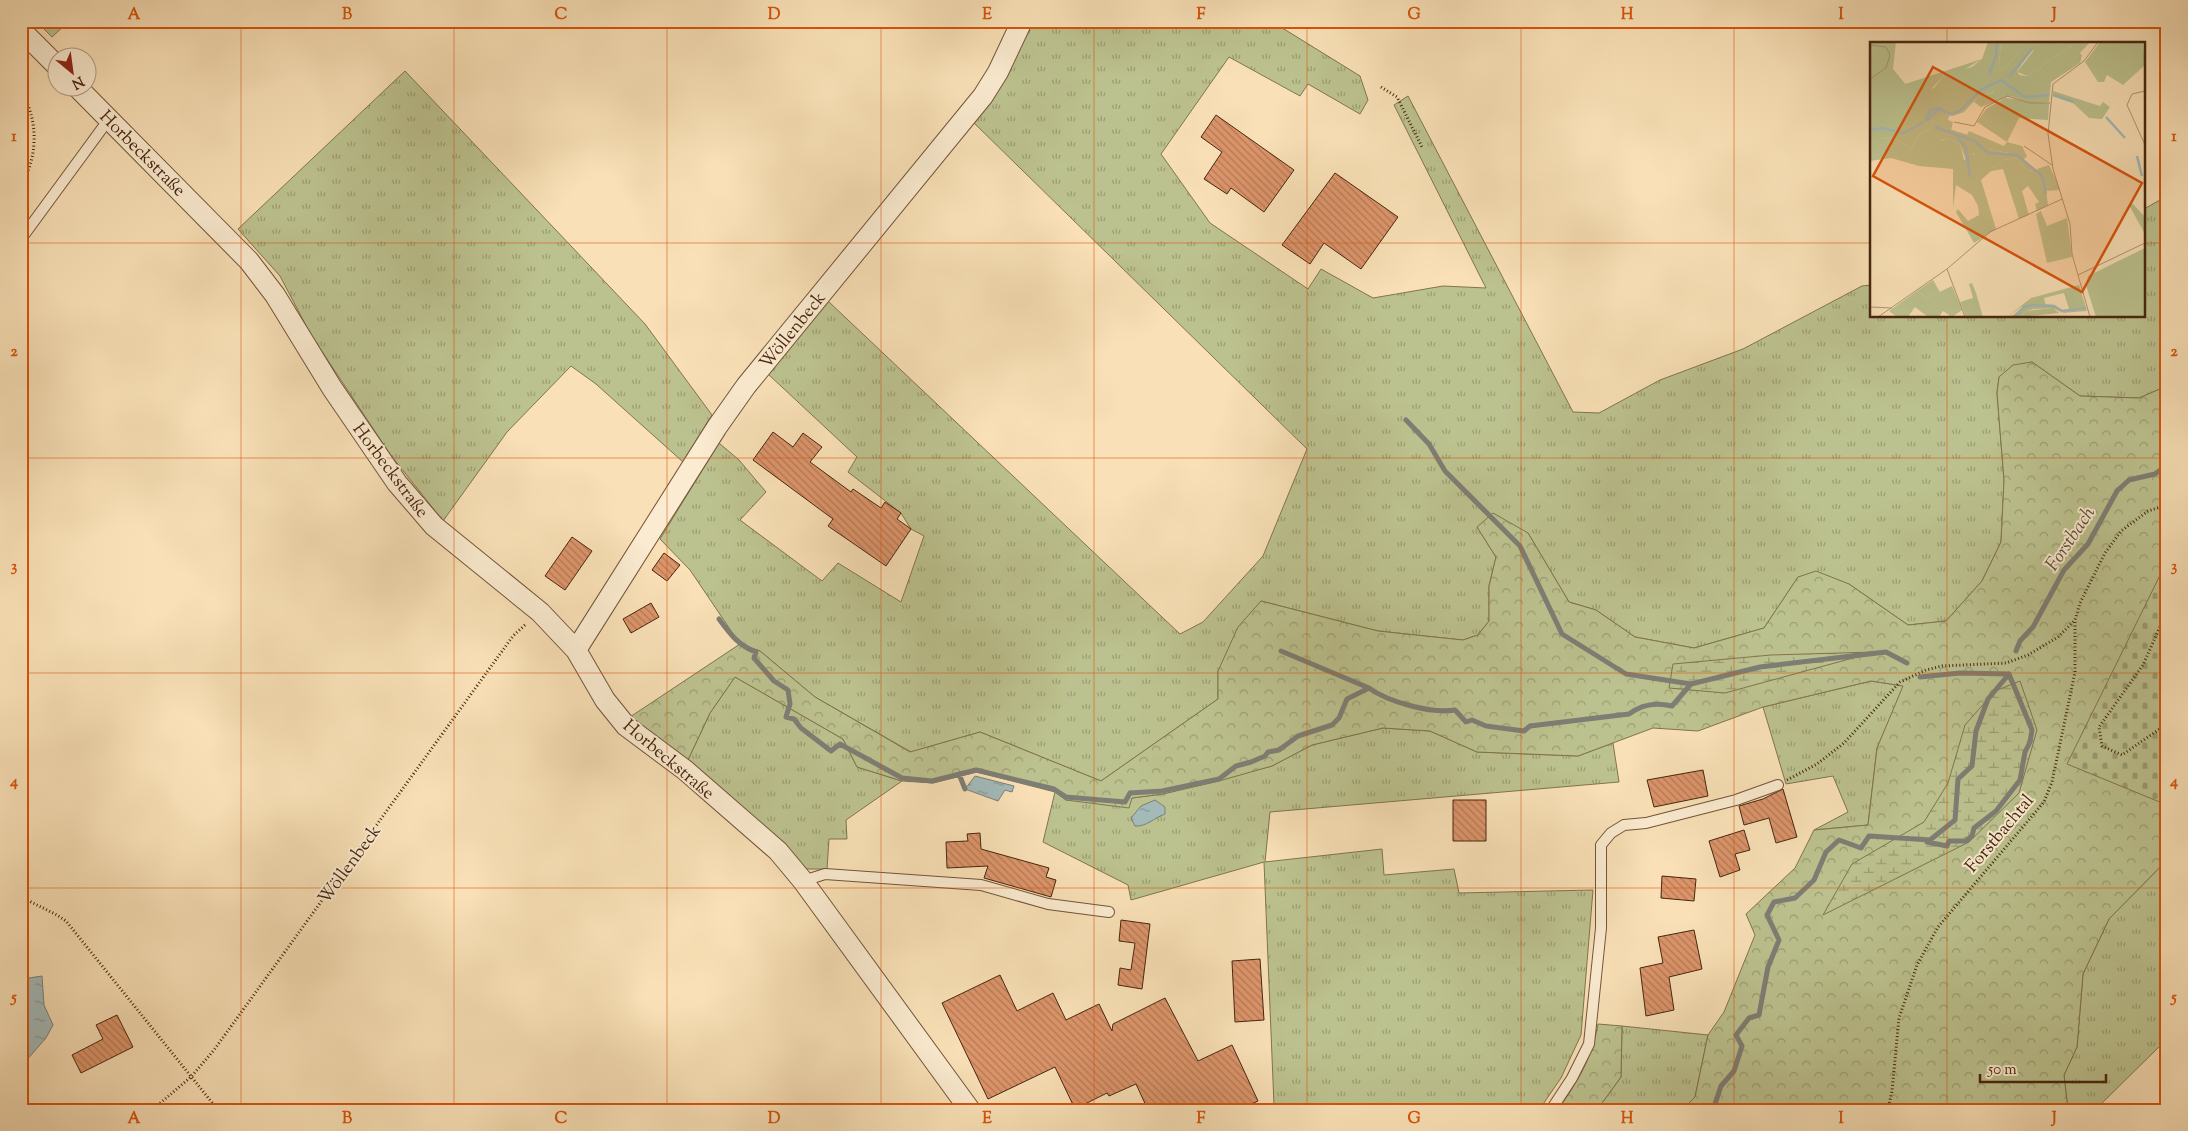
<svg xmlns="http://www.w3.org/2000/svg" width="2188" height="1131" viewBox="0 0 2188 1131" font-family="'Sorts Mill Goudy',serif">
  <style>
    .grass { fill: url(#grass-tufts); stroke: #81744f }
    .forest { fill: url(#forest-crowns); stroke: #81744f }
    .wetland { fill: url(#wetland-marsh); stroke: #81744f }
    .cemetery { fill: url(#cemetery-stones); stroke: #81744f }
    .water { fill: url(#water-ripples); stroke: #7e7e75 }
    .lines { fill: none; stroke-linecap: round; stroke-linejoin: round }
    .stream { stroke: #7e7e75; stroke-width: 5 }
    .building { fill: url(#building-back-hatch); stroke: #46250f }
    .lane-casing { stroke: #735439; stroke-width: 12 }
    .street-casing { stroke: #735439; stroke-width: 22 }
    .path { stroke: #46250f; stroke-width: 3; stroke-dasharray: 1 2.5; stroke-linecap: butt }
    .lane { stroke: #fbebd0; stroke-width: 10 }
    .street { stroke: #fbebd0; stroke-width: 20 }
    .grid { fill: none; stroke: #d8540c; stroke-width: 1; stroke-opacity: 0.55 }
    .labels { text-anchor: middle; stroke-width: 4; stroke-linejoin: round; paint-order: stroke }
    .street-label { font-size: 18px; fill: #46250f; stroke: #fbebd0 }
    .water-label { font-size: 19px; font-style: italic; fill: #5d4a3a; stroke: #fbebd0 }
    .inset-river { fill: none; stroke: #a3bab9; stroke-width: 2.5 }
    .inset-road { fill: none; stroke: #b19573; stroke-width: 1 }
    .view { fill: #d8540c; fill-opacity: 0.15; stroke: #d8540c; stroke-width: 2.5 }
    .inset-edge { fill: none; stroke: #46250f; stroke-width: 2.5 }
    .neatline { fill: none; stroke: #d8540c; stroke-width: 2 }
    .grid-label { font-size: 16px; text-anchor: middle; font-weight: bold; fill: #d8540c }
  </style>
  <defs>
    <pattern id="grass-tufts" width="24" height="20" patternUnits="userSpaceOnUse" patternTransform="scale(1.25)"><rect width="24" height="20" fill="#bcc28f"/><path d="M3 7l-1-3M5 7V3M7 7l1-3M15 17l-1-3M17 17v-4M19 17l1-3" fill="none" stroke="#9b9d73"/></pattern>
    <pattern id="forest-crowns" width="20" height="18" patternUnits="userSpaceOnUse" patternTransform="scale(1.25)"><rect width="20" height="18" fill="#bcc28f"/><path d="M2 6a3 3 0 1 1 6 0M12 15a3 3 0 1 1 6 0" fill="none" stroke="#9b9d73"/></pattern>
    <pattern id="wetland-marsh" width="20" height="14" patternUnits="userSpaceOnUse" patternTransform="scale(1.25)"><rect width="20" height="14" fill="#bcc28f"/><path d="M1 5h8M5 5V1M11 12h8M15 12V8" fill="none" stroke="#9b9d73"/></pattern>
    <pattern id="cemetery-stones" width="16" height="16" patternUnits="userSpaceOnUse" patternTransform="scale(1.25)"><rect width="16" height="16" fill="#bcc28f"/><path d="M2 7V4a2 2 0 0 1 4 0v3zM10 15v-3a2 2 0 0 1 4 0v3z" fill="#9b9d73"/></pattern>
    <pattern id="water-ripples" width="26" height="14" patternUnits="userSpaceOnUse" patternTransform="scale(1.25)"><rect width="26" height="14" fill="#a3bab9"/><path d="M2 4q2-2 4 0t4 0M15 11q2-2 4 0t4 0" fill="none" stroke="#879795"/></pattern>
    <pattern id="building-back-hatch" width="6" height="6" patternUnits="userSpaceOnUse" patternTransform="scale(1.25)"><rect width="6" height="6" fill="#dd956b"/><path d="M-1 5l2 2M0 0l6 6M5-1l2 2" fill="none" stroke="#b57956"/></pattern>
  </defs>
  <rect width="100%" height="100%" fill="#f9e0b6"/>
  <filter id="stains"><feTurbulence type="fractalNoise" baseFrequency=".004" numOctaves="4"/><feColorMatrix values="0 0 0 0 .2 0 0 0 0 .09 0 0 0 0 .02 0 0 0 .5 -.17"/></filter>
  <radialGradient id="worn" r=".72"><stop offset=".6" stop-color="#630" stop-opacity="0"/><stop offset="1" stop-color="#630" stop-opacity=".3"/></radialGradient>
  <path class="grass" d="M36,21H69L52,37Z
    M1032,21H1271L1360,76L1368,100L1360,114L1308,84L1300,96L1229,57L1161,154L1210,223L1308,289L1321,269L1373,298L1443,286L1486,288L1394,105L1408,96L1573,412L1599,413L1660,380L1743,349L1862,286L1872,285V316H2144V209L2167,196V386L2139,398L2080,396L2032,362L1999,377L1997,393L2004,480L2001,542L1982,581L1946,621L1908,625L1849,584L1798,577L1764,628L1694,648L1635,637L1596,610L1569,602L1528,533L1477,527L1496,557L1489,586V621L1478,635L1463,640L1378,631L1261,601L1218,671V699L1101,781L980,732L911,752L815,697L760,651L740,644L690,570L660,539L719,443L739,460L766,492L740,520L822,581L838,563L901,602L924,536L911,529L901,513L848,472L857,457L768,374L828,301L1180,634L1203,622L1263,556L1307,449L972,121L1003,83Z
    M405,71L645,324L712,415L683,462L596,384L571,366L507,432L443,521L390,454L311,335L280,276L238,229Z
    M735,677L843,739L857,767L902,781L846,820L847,839H829L827,869H807L726,792L687,762L710,713Z
    M1871,681L1904,686L1877,748L1868,825L1814,830L1848,812L1833,776L1786,784L1763,707Z
    M1383,728L1430,731L1477,752L1578,756L1613,743L1619,782L1270,812L1265,862L1382,849L1384,875L1454,869L1459,893L1593,890L1581,1035L1561,1078L1539,1110H1266L1274,1105L1264,862L1131,900L1128,885L1043,842L1055,792L1066,800L1132,798L1163,794L1272,766L1312,745Z
    M2167,860V1039L2095,1110H2068L2064,1075L2077,1047L2083,974L2109,919Z
    M1622,1026L1708,1035L1695,1097L1682,1110H1597L1621,1077Z"/>
  <path class="forest" d="M2032,362L2080,396L2139,398L2167,386V860L2109,919L2083,974L2077,1047L2064,1075L2068,1110H1682L1695,1097L1708,1035L1724,1012L1755,935L1746,914L1795,868L1814,830L1868,825L1877,748L1903,686L1871,681L1763,707L1698,731L1653,728L1578,756L1477,752L1430,731L1383,728L1312,745L1272,766L1219,781L1163,794L1132,798L1129,808L1066,800L1055,792L977,772L933,783L902,781L857,767L843,739L735,677L710,713L687,762L630,717L740,644L760,651L815,697L910,752L980,732L1101,781L1218,699V671L1238,627L1261,601L1378,631L1463,640L1478,635L1489,621V586L1496,557L1477,527L1493,513L1528,533L1569,602L1596,610L1635,637L1694,648L1764,628L1798,577L1816,571L1849,584L1908,625L1946,621L1982,581L2001,542L2004,480L1997,393L1999,377L2013,365Z
    M1598,1024L1622,1026L1621,1077L1597,1110H1558C1578,1080 1591,1061 1598,1024Z"/>
  <path class="wetland" d="M1875,652L1725,693L1669,688L1673,664L1771,655Z
    M2020,681L2037,730L2019,793L1969,842L1823,915L1852,864L1924,822L1948,783L1965,725L1995,691Z"/>
  <path class="cemetery" d="M2167,561V805L2067,764Z"/>
  <path class="water" d="M975,776L1014,786L1012,792L1005,790L998,801L965,789Z
    M1155,800L1165,807V814C1154,818 1146,827 1135,826L1131,818L1141,806Z
    M42,976L44,1005L53,1025L46,1038L25,1062L21,1061V1033L27,1026L21,1003L29,978Z"/>
  <g class="lines">
    <path class="stream" d="M1406,420L1429,444L1445,471L1520,546L1562,634L1626,674L1691,684L1760,667L1886,652L1907,663
      M719,619C730,634 739,646 756,652L754,658L774,681L788,690L790,704L786,717L794,719L801,728L831,751L840,744L902,778L932,781L976,770L1054,789L1066,797L1125,802L1130,793L1162,791L1219,779L1236,766L1251,762L1265,756L1268,752L1279,750L1298,736L1332,725L1339,718L1347,699L1369,688C1388,702 1432,714 1455,710L1466,722L1472,720L1486,726L1524,731L1530,726L1629,714C1642,704 1656,702 1672,706L1691,684
      M1281,651L1369,688
      M2016,651L2020,641L2033,627L2064,570L2088,544L2117,491L2129,480L2155,474L2167,465
      M1920,677L1960,673L2009,674
      M959,774L965,789
      M1927,842L1947,846L1949,841H1966L1972,836L1974,828L1996,811L2020,780L2025,752L2030,742L2032,730L2009,674
      M1713,1110L1721,1086L1734,1071L1742,1046L1736,1035L1749,1018L1759,1015L1768,967L1779,940L1767,915L1774,902L1795,898L1814,880L1826,852L1839,840L1861,848L1869,836L1930,840L1955,820L1958,779L1972,766L1976,731L1988,699L2009,674"/>
  </g>
  <path class="building" d="M1216,115L1294,170L1264,212L1231,188L1227,194L1204,179L1222,152L1201,137Z
    M1335,173L1398,217L1361,269L1324,243L1310,264L1282,245Z
    M773,432L793,447L803,433L822,447L810,462L851,492L853,489L881,508L885,502L901,513L897,519L911,529L886,566L828,526L833,519L753,460Z
    M572,537L592,551L565,590L545,576Z
    M664,553L680,565L667,581L652,570Z
    M651,603L659,617L631,633L623,619Z
    M1703,770L1708,796L1654,807L1647,780Z
    M1783,789L1797,837L1776,843L1769,818L1744,825L1739,806L1763,799Z
    M1453,800H1486V841H1453Z
    M1744,830L1750,850L1735,854L1740,870L1720,877L1709,841Z
    M980,833L981,849L1049,868L1046,877L1056,880L1051,897L984,878L988,866L947,868L946,842L968,841L967,834Z
    M1662,876L1696,879L1694,901L1661,898Z
    M1121,920L1150,924L1142,989L1118,985L1120,968L1131,970L1135,943L1119,941Z
    M1694,930L1702,969L1669,977L1674,1010L1646,1016L1640,968L1663,963L1658,937Z
    M1260,959L1264,1020L1235,1022L1232,961Z
    M1000,975L1017,1011L1053,993L1066,1020L1099,1004L1112,1031L1113,1024L1165,998L1198,1061L1232,1045L1258,1101L1238,1110H1148L1136,1084L1109,1096L1107,1093L1075,1109L1055,1067L988,1099L942,1003Z
    M117,1015L133,1047L81,1073L72,1055L103,1039L96,1025Z"/>
  <g class="lines">
    <defs>
      <path id="lane" d="M21,239L109,119
        M803,881L825,874L981,885L1048,904L1109,912
        M1551,1110L1572,1078L1589,1044L1601,928V845L1611,833L1624,825L1646,823L1736,800L1778,785"/>
      <path id="street" d="M21,30L58,67
        M78,88L249,261L275,295L332,388L397,483L434,526L540,612L576,650L605,700L626,726L685,770L778,851L803,881L970,1110
        M576,650L717,427L746,386L983,96L998,72L1022,21"/>
    </defs>
    <use href="#lane" class="lane-casing"/>
    <use href="#street" class="street-casing"/>
    <path class="path" d="M1381,87L1397,97L1423,149
      M21,92C39,119 38,158 21,185
      M2167,611L2143,665L2099,727L2102,746L2122,755L2167,724
      M1787,780L1817,764L1844,743L1900,682L1926,670L1942,666L2006,663L2028,655L2058,637L2074,621
      M21,897L57,915L66,921L218,1110
      M152,1110L191,1077L214,1050L513,636L526,624
      M1888,1110L1892,1091L1899,1018L1917,965L1938,927L2044,802L2052,782L2075,672V620L2080,603L2105,553L2121,531L2148,511L2167,505"/>
    <use href="#lane" class="lane"/>
    <use href="#street" class="street"/>
  </g>
  <path class="grid" d="M241,21V1110M454,21V1110M667,21V1110M881,21V1110M1094,21V1110M1307,21V1110M1521,21V1110M1734,21V1110M1947,21V44M21,243H1872M2144,243H2167M1947,316V1110M21,458H2167M21,673H2167M21,888H2167"/>
  <g class="labels">
    <g class="street-label">
      <text transform="translate(143 153) rotate(45)" y="6">Horbeckstraße</text>
      <text transform="translate(792 330) rotate(-51)" y="6">Wöllenbeck</text>
      <text transform="translate(391 470) rotate(53)" y="6">Horbeckstraße</text>
      <text transform="translate(669 759) rotate(40)" y="6">Horbeckstraße</text>
      <text transform="translate(1999 833) rotate(-50)" y="6">Forstbachtal</text>
      <text transform="translate(349 864) rotate(-54)" y="6">Wöllenbeck</text>
    </g>
    <g class="water-label">
      <text transform="translate(2069 538) rotate(-56)" y="7">Forstbach</text>
    </g>
  </g>
  <g transform="translate(1870 42)">
    <rect width="275" height="275" fill="#f9e0b6"/>
    <path d="M131,0H220L209,12L201,4L158,34L147,30L164,8L149,11L132,29L129,23ZM230,0H273L275,23L253,43L237,33L234,40H228L215,20ZM112,17L92,29L74,33L59,50L45,54L35,42ZM125,50L124,56L111,65L104,60L108,55ZM135,56L179,61L178,78L149,76L137,100L152,104L157,114L153,118L143,112L118,107L97,93L99,89L134,104L137,100L107,80L116,67ZM77,72L83,74H79L78,78L83,80L81,88L66,83ZM59,87L71,99L77,96L90,102L94,118L106,111L123,125L133,118L148,116L157,128L165,129L176,149L178,163L167,169L165,162L169,160L158,144L152,149L159,173L149,177L133,127L121,129L111,138L126,187L104,201L86,170L88,167L98,179L109,173L108,164L102,153L86,143L83,166V127L49,124L21,116L0,119V102L3,99L13,96L29,98L41,108L49,92ZM179,123L187,140L178,146L167,127ZM263,162L275,175V192L259,163ZM171,169L177,184L197,176L202,215L177,221L166,172ZM275,206V275H226L216,243L218,234ZM102,241L106,251L113,275H96L90,260L103,256L99,242ZM209,243L217,269L192,271L199,267L194,251L174,256L176,264L151,265L137,275L161,256ZM82,244L92,268L82,275L73,269L69,275H58L45,265L38,275H27L19,269L47,249L57,256ZM183,266L189,271L150,275L156,269Z" fill="#bcc28f"/>
    <path d="M118,0H131L129,23L132,29L149,11L163,6L147,29L149,33L158,34L201,4L212,13L210,21L181,40L179,60H159L140,54L111,65L124,56V50L108,55L94,70L83,74L77,72L67,83L101,94L118,107L147,113L171,131L178,146L187,140L190,148L176,149L165,129L157,128L148,116L133,118L123,125L104,111L97,121L90,102L77,96L69,99L59,87L49,92L41,108L29,98L13,96L0,102V66L23,27L45,54L64,46L74,33L102,25L112,17ZM183,49L230,64L233,60L240,65L232,77L219,76L203,61L183,54ZM63,238L70,250L57,256L47,249ZM156,262L182,263L192,271L183,266L164,267L156,269L150,275H141Z" fill="#bcc28f"/>
    <path d="M68,65H86L55,77L61,67Z" fill="#bcc28f"/>
    <path d="M0,0H26L23,27L55,67L32,83L9,78L0,80Z" fill="#bcc28f"/>
    <path d="M240,0H258L269,7L259,22L236,6ZM247,22V33H227L226,23Z" fill="#bcc28f"/>
    <path class="inset-river" d="M119,32L126,14L127,0M139,35L162,7M183,53L204,60M236,75L255,96M56,78L60,68L71,66M56,79L69,67L81,72L90,69L112,47L131,38L155,55L179,53M65,85L105,99L118,111L147,113L172,134L176,152M0,88L12,86L34,91L54,80M87,95L96,106L100,135M267,114L272,134M145,275L154,265L163,263L184,264L192,269L216,266"/>
    <path class="inset-road" d="M0,3L16,5L20,13L16,26L0,37M275,49L262,52L257,63L275,103M84,80L104,84L115,65L137,54L160,61H180M154,104L182,123M77,227L95,275M208,233L275,201M0,265L22,266M8,275L77,227L120,190L192,157M220,275L202,212L200,182L183,127L178,92L183,42L214,19L228,0"/>
    <path class="view" d="M63,25L272,141L212,250L3,134Z"/>
    <rect width="275" height="275" class="inset-edge"/>
  </g>
  <rect width="2188" height="1131" fill="none" stroke="#f9e0b6" stroke-width="55"/>
  <g transform="translate(72 72) rotate(151)"><circle r="24" fill="#fbebd0" stroke="#b39c83"/>
  <path d="M0-4L9 19L0 12L-9 19Z" fill="#8f2418"/>
  <text y="-8" font-size="14" font-weight="bold" text-anchor="middle" fill="#46250f">N</text>
  </g>
  <path d="M1980 1074v8h126v-8" fill="none" stroke="#46250f" stroke-width="2.5"/>
  <text x="1988" y="1074" font-size="15" fill="#46250f" stroke="#fbebd0" stroke-width="4" paint-order="stroke">50 m</text>
  <rect x="28" y="28" width="2132" height="1076" class="neatline"/>
  <g class="grid-label">
    <text x="134" y="19">A</text>
    <text x="347" y="19">B</text>
    <text x="561" y="19">C</text>
    <text x="774" y="19">D</text>
    <text x="987" y="19">E</text>
    <text x="1201" y="19">F</text>
    <text x="1414" y="19">G</text>
    <text x="1627" y="19">H</text>
    <text x="1841" y="19">I</text>
    <text x="2054" y="19">J</text>
    <text x="14" y="141">1</text>
    <text x="2174" y="141">1</text>
    <text x="14" y="356">2</text>
    <text x="2174" y="356">2</text>
    <text x="14" y="571">3</text>
    <text x="2174" y="571">3</text>
    <text x="14" y="786">4</text>
    <text x="2174" y="786">4</text>
    <text x="14" y="1002">5</text>
    <text x="2174" y="1002">5</text>
    <text x="134" y="1123">A</text>
    <text x="347" y="1123">B</text>
    <text x="561" y="1123">C</text>
    <text x="774" y="1123">D</text>
    <text x="987" y="1123">E</text>
    <text x="1201" y="1123">F</text>
    <text x="1414" y="1123">G</text>
    <text x="1627" y="1123">H</text>
    <text x="1841" y="1123">I</text>
    <text x="2054" y="1123">J</text>
  </g>
  <rect width="100%" height="100%" filter="url(#stains)"/>
  <rect width="100%" height="100%" fill="url(#worn)"/>
</svg>
